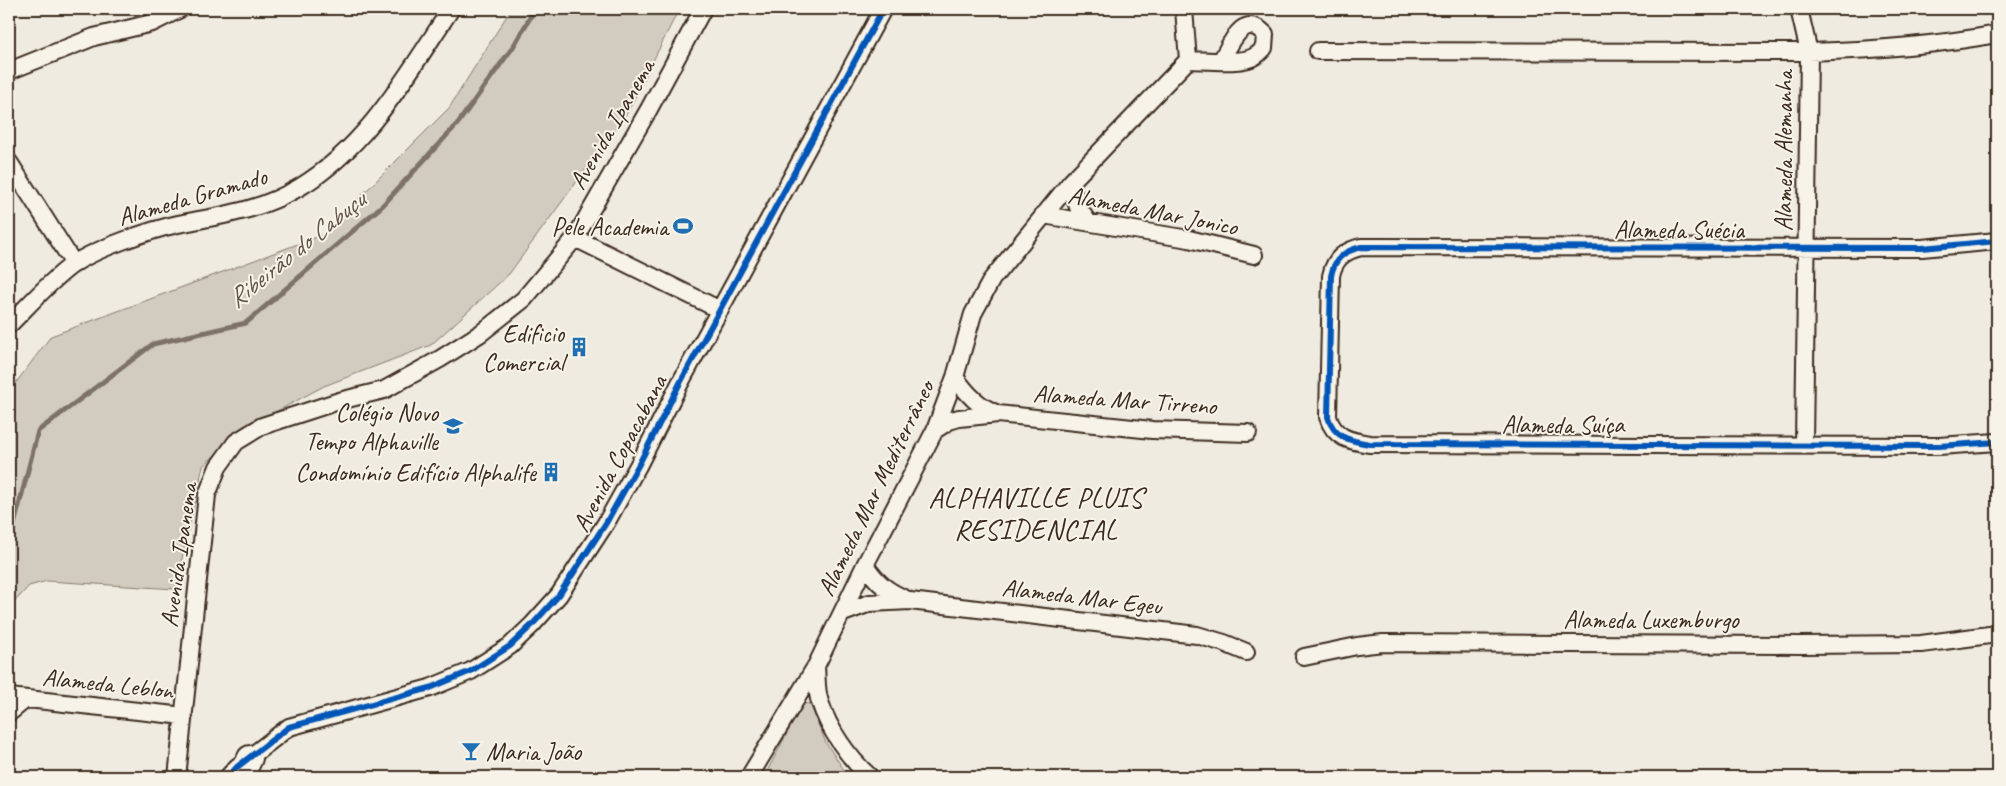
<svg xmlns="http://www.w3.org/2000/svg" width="2006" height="786" viewBox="0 0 2006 786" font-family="Caveat,sans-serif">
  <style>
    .green { fill: #d1cbc0; stroke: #867a6f }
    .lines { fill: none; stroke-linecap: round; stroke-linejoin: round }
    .stream { stroke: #7e7266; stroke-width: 5 }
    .minor-casing { stroke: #3b2a1e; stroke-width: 20 }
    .secondary-casing { stroke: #3b2a1e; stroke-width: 28 }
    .minor { stroke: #f7f3e8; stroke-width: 16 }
    .secondary { stroke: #f7f3e8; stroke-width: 24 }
    .cycleway-casing { stroke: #f7f3e8; stroke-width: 9 }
    .cycleway { stroke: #0057b8; stroke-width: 6 }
    .labels { text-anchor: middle; stroke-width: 4; stroke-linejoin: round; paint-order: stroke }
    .street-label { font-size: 25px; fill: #3b2a1e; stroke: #f7f3e8 }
    .poi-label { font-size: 25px; fill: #3b2a1e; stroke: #f7f3e8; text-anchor: end }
    .water-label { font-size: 26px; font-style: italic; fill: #625448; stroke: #f7f3e8 }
    .quarter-label { font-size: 28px; letter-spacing: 1px; fill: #3b2a1e; stroke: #f7f3e8 }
  </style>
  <rect width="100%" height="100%" fill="#efebe0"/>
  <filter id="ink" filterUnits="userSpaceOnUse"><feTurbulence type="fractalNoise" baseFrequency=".02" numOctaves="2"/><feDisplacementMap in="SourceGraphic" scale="10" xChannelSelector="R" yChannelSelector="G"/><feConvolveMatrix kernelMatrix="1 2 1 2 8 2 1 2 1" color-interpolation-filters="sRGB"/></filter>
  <g filter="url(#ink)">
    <path class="green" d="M511,9H679L627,113L509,274L431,345L324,386L242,430L203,466L175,589L47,581L29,586L9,608V392L51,336L322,235L449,108Z
      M803,703L810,704L826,743L849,777H764Z"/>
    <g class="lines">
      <path class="stream" d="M9,537L13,529L38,431L153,344L246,323L383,205L458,123L513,47L535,9"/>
      <defs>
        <path id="minor" d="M1799,9L1809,52L1804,445
          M1318,51L1809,52C1872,50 1934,46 1997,34
          M1188,60C1204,60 1243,65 1255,56C1259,54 1261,51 1264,48L1265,34C1243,11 1231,43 1221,61
          M9,71L94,37L152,23L180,9
          M9,162L74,264
          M1070,183L1078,207L1088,222
          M1043,215L1189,239L1254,255
          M575,238L720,310
          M1997,241L1922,248L1361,247C1344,251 1334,259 1331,276L1328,417C1334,438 1350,441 1370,444L1939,446L1997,442
          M9,325C29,305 49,282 72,265C95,249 150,230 178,224C223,215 260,211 300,187C368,146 408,73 451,9
          M955,377C967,394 979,407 998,414
          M935,430L949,421L959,418L998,414L1152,430L1248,433
          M865,565C878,584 887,591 908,600
          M843,613L870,603L910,601L1197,635L1224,643L1246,652
          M1304,657L1357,646L1383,643L1800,645L1921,644L1997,634
          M816,666C817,678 816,691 820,702C829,730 848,757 870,777
          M9,697L184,716
          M9,713L26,699
          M177,777L207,495L218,467L236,442L262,426L339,401L384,390L440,359L481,333L524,299L575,238L649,109L703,9
          M228,777L237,767L289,727L430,688L471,671L510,646L532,625L559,595L606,523L639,464L679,385L883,9
          M749,777L816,666L865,565L935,430L955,377L973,314L992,279L1070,183L1188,60L1184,9"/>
        <path id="secondary" d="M241,777L250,758"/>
      </defs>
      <use href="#minor" class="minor-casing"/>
      <use href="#secondary" class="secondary-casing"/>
      <use href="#minor" class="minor"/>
      <use href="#secondary" class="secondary"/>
      <defs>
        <path id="cycleway" d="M1997,241L1922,248L1361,247C1344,251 1334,259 1331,276L1328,417C1334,438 1350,441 1370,444L1939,446L1997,442
          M228,777L237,767L289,727L430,688L471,671L510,646L532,625L559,595L606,523L639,464L679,385L883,9"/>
      </defs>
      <use href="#cycleway" class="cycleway-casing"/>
      <use href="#cycleway" class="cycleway"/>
    </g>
  </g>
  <defs>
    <symbol id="stadium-bare" viewBox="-9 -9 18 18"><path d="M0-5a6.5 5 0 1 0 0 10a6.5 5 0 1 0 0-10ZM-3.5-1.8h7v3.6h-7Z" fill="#1f6fb2" stroke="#f7f3e8" stroke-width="2.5" paint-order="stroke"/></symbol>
    <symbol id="building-bare" viewBox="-9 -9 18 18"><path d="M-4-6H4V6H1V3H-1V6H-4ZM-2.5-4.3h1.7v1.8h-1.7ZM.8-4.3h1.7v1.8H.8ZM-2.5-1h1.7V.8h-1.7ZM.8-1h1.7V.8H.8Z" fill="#1f6fb2" stroke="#f7f3e8" stroke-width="2.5" paint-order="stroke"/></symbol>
    <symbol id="school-bare" viewBox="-9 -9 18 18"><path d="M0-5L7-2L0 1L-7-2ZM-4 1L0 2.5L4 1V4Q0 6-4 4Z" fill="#1f6fb2" stroke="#f7f3e8" stroke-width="2.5" paint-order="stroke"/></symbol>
    <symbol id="bar-bare" viewBox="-9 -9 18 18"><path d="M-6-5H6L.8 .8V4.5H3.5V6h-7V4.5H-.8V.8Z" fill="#1f6fb2" stroke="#f7f3e8" stroke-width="2.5" paint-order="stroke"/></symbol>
  </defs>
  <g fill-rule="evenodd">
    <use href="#stadium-bare" x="669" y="212" width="28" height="28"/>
    <use href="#building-bare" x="565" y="333" width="28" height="28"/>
    <use href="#school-bare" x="439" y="412" width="28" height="28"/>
    <use href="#building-bare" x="537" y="458" width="28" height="28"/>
    <use href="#bar-bare" x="457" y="737" width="28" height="28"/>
  </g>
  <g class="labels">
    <g class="street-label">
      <text transform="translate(611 124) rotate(-60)" y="9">Avenida Ipanema</text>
      <text transform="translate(1783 151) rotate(-90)" y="9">Alameda Alemanha</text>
      <text transform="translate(192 196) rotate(-16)" y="9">Alameda Gramado</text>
      <text transform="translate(1153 210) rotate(11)" y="9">Alameda Mar Jonico</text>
      <text x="1679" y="238">Alameda Suécia</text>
      <text transform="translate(1125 399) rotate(4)" y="9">Alameda Mar Tirreno</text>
      <text x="1563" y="433">Alameda Suíça</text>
      <text transform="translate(619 453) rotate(-62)" y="9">Avenida Copacabana</text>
      <text transform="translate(875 488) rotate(-64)" y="9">Alameda Mar Mediterrâneo</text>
      <text transform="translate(178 555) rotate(-82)" y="9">Avenida Ipanema</text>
      <text transform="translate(1082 596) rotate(7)" y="9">Alameda Mar Egeu</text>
      <text x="1651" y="628">Alameda Luxemburgo</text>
      <text transform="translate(108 683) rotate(6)" y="9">Alameda Leblon</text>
    </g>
    <g class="poi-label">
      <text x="668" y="235">Pele Academia</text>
      <text x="564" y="342">Edificio<tspan x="564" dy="29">Comercial</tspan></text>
      <text x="438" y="421">Colégio Novo<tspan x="438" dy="29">Tempo Alphaville</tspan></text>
      <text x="536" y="481">Condomínio Edifício Alphalife</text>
      <text x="486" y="760" text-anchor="start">Maria João</text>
    </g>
    <g class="water-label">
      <text transform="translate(296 249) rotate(-39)" y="9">Ribeirão do Cabuçu</text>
    </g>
    <g class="quarter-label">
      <text x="1036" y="507">ALPHAVILLE PLUIS<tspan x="1036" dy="32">RESIDENCIAL</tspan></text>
    </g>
  </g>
  <rect width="2006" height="786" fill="none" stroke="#f7f3e8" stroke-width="30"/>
  <rect x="15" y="15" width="1976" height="756" fill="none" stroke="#3b2a1e" stroke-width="2" filter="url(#ink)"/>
</svg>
